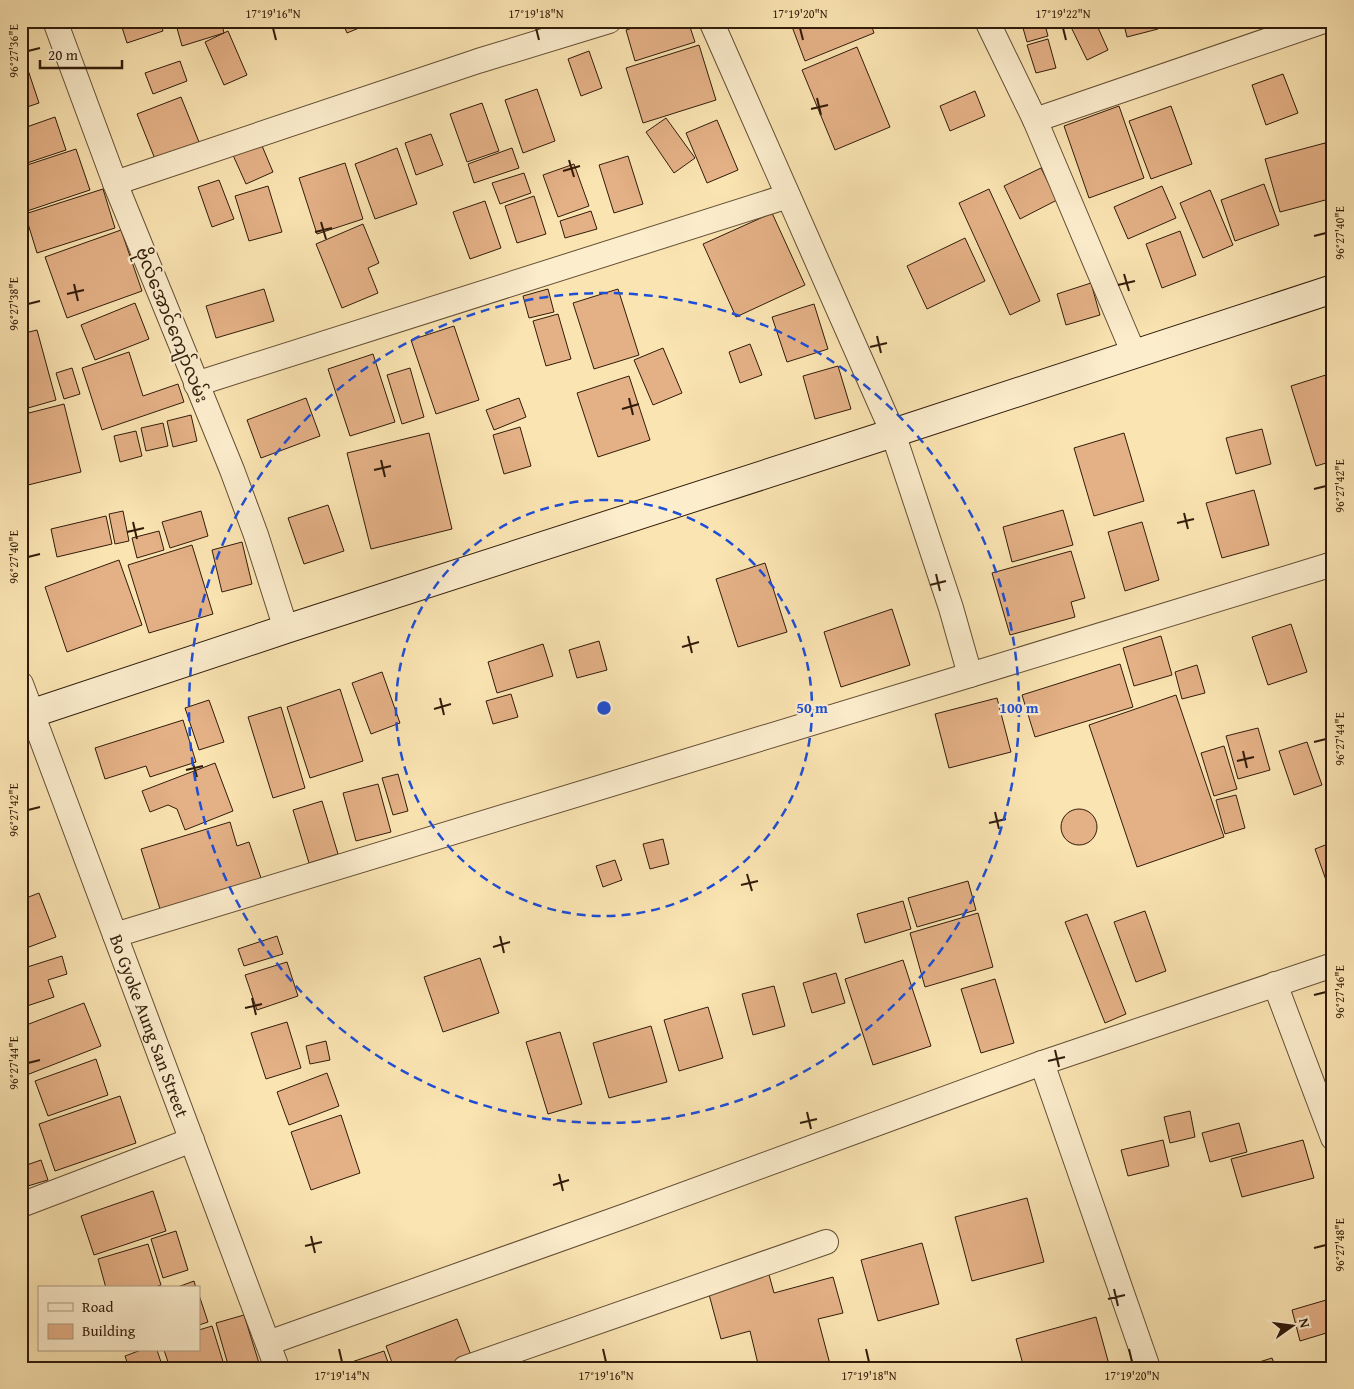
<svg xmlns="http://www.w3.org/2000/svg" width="1354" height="1389" viewBox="0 0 1354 1389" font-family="'Gentium Book Plus','Noto Sans Myanmar',serif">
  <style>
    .building { fill: #e4b086; stroke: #311c0a }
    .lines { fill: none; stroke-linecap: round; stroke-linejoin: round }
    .street-casing { stroke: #634e34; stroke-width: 26 }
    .secondary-casing { stroke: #311c0a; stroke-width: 30 }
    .street { stroke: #fcedcd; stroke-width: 24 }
    .secondary { stroke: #fcedcd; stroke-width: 28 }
    .ticks { fill: none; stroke: #311c0a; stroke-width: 2 }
    .ring { fill: none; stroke: #1d4ed8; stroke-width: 2.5; stroke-dasharray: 9 6 }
    .labels { text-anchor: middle; stroke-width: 4.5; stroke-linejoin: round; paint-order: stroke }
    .street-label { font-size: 18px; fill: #311c0a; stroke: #fcedcd }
    .centre { fill: #1d4ed8; stroke: #fcedcd; stroke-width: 2.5 }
    .ring-label { font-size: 15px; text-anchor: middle; font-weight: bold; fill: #1d4ed8; stroke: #fcedcd; stroke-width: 4.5; stroke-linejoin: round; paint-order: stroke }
    .neatline { fill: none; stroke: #311c0a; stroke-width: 2 }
    .ticks-label { font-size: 12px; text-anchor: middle; fill: #311c0a }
  </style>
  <rect width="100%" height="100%" fill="#fae4b2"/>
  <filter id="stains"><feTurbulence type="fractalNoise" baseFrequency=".004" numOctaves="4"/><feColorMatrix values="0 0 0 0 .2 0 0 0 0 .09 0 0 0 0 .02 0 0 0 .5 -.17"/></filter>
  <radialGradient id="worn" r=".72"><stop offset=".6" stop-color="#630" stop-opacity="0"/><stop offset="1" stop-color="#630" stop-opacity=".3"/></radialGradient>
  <path class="building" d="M120,21H160L163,31L127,43Z
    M175,21H221L224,33L182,46Z
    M342,21H376L347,33Z
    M655,21H688L695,42L635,61L626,30Z
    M797,21H870L874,33L805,61L791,24Z
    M1021,21H1044L1048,36L1027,42Z
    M1078,21H1095L1108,50L1087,60L1070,25Z
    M1123,21H1156L1158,29L1127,37Z
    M21,26L27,51L21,52Z
    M228,31L247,75L224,85L205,42Z
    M1048,39L1056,68L1036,73L1027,45Z
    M699,45L716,100L643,123L626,68Z
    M857,47L890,127L835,150L802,70Z
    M589,51L602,88L581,96L568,59Z
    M180,61L187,81L153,94L145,73Z
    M26,64L39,103L21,109V65Z
    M1283,74L1298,113L1266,125L1252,85Z
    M537,89L555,141L523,153L505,100Z
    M975,91L985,116L950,131L940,106Z
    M181,97L199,142L155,159L137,114Z
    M482,103L499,151L467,162L450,114Z
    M1119,106L1144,178L1089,198L1064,126Z
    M1171,106L1192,164L1151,179L1129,121Z
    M55,117L66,150L21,165V129Z
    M666,118L695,158L674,173L646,132Z
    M717,120L738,170L707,183L686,133Z
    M431,134L443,165L416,175L405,143Z
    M260,141L273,172L246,184L232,153Z
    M1325,143L1333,172V198L1280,212L1265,159Z
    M397,148L417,204L375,219L355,164Z
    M512,148L519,168L474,183L468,164Z
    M76,149L90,190L21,213V167Z
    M628,156L643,204L614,213L599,165Z
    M345,163L363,219L317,234L299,178Z
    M574,164L589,206L558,217L543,175Z
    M1041,168L1057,200L1020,219L1004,186Z
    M524,173L531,193L500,204L492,183Z
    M219,180L234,219L212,227L198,187Z
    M1264,184L1279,225L1235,241L1221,200Z
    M268,186L282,232L249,241L235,196Z
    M1162,186L1176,218L1128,239L1114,207Z
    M103,189L115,228L37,253L25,214Z
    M989,189L1040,301L1010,315L959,203Z
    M1210,190L1233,245L1203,258L1180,203Z
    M534,196L546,234L517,243L505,206Z
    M485,201L501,248L470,259L453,212Z
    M591,211L597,229L565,238L560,221Z
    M772,213L805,285L736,317L703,244Z
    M363,224L379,263L368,268L378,293L342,308L316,244Z
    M121,230L142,291L67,318L45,257Z
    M1180,231L1196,275L1162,288L1146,244Z
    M965,238L985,281L927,309L907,266Z
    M1091,283L1100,315L1066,325L1057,294Z
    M264,289L274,321L216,338L206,306Z
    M548,289L554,312L529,318L523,296Z
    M618,289L639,355L594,369L573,303Z
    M135,303L149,339L95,360L81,325Z
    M814,304L828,349L787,362L772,317Z
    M558,314L571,359L546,366L533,321Z
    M454,326L479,400L436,414L411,340Z
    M37,330L56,400L21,410V334Z
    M750,344L762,375L740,383L729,352Z
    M663,348L682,393L653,405L634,360Z
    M129,352L143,396L178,384L184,402L102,430L82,368Z
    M373,354L395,422L350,436L328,369Z
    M838,366L851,409L815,419L803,376Z
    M72,368L80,394L64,399L56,373Z
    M410,368L424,417L402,424L387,375Z
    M1329,374L1333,386V461L1316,466L1291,386Z
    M629,376L650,440L598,457L577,393Z
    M306,398L320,436L261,458L247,420Z
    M519,398L526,417L494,430L486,410Z
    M64,404L81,472L28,485L21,460V415Z
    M191,415L197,441L173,447L167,421Z
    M163,423L168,446L146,451L141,428Z
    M520,427L531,466L504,474L493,435Z
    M1262,429L1271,464L1236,474L1226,438Z
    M136,431L142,456L120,462L114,436Z
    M429,433L452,529L371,549L347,453Z
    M1124,433L1144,501L1094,516L1074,448Z
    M1254,490L1269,545L1222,558L1206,503Z
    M328,505L344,551L304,564L288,518Z
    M1063,510L1073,545L1012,562L1003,527Z
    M123,511L129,541L115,544L109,514Z
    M201,511L208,536L170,548L162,522Z
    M106,516L112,544L57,557L51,529Z
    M1142,522L1159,580L1125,591L1108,532Z
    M159,531L164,550L137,558L132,538Z
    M242,542L252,584L222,592L212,550Z
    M192,545L213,614L149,633L128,565Z
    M1071,551L1085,598L1071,602L1075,617L1010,635L992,573Z
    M119,560L142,625L67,652L45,587Z
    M765,563L787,632L738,647L716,579Z
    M892,609L910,665L841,687L824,632Z
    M1291,624L1307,672L1268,685L1252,637Z
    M1161,636L1172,675L1134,686L1123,648Z
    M599,641L607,670L577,678L569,650Z
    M543,644L553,676L497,693L488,662Z
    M1120,664L1133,707L1035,737L1022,695Z
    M1197,665L1205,693L1182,699L1175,672Z
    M382,672L400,723L371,734L352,683Z
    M340,689L363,761L310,778L287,707Z
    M511,694L518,717L493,724L486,701Z
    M1176,695L1224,837L1137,867L1089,725Z
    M997,698L1011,752L949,768L935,714Z
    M209,700L224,742L199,750L185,708Z
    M281,707L305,788L273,798L248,717Z
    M183,720L196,762L150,777L146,766L105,779L95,748Z
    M1258,728L1270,770L1238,779L1226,736Z
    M1307,742L1322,785L1294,795L1279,751Z
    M1224,746L1237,789L1214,796L1201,753Z
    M215,763L233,811L185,830L177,809L168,805L150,812L142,791Z
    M398,774L408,811L393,815L382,778Z
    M378,784L391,832L356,841L343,793Z
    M1236,795L1245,828L1225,834L1216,800Z
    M322,801L338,854L309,863L293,810Z
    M1061 827a18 18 0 1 1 36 0a18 18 0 1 1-36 0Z
    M230,822L237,846L249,842L262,881L161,912L141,849Z
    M663,839L669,864L650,869L643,844Z
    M1333,842V900L1315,849Z
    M615,860L622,880L603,887L596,866Z
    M968,881L976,910L917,927L908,898Z
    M39,893L56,937L21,950V900Z
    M903,901L911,929L865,943L857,914Z
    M1145,911L1166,971L1136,982L1114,922Z
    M978,913L993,967L925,987L910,933Z
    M1087,914L1126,1014L1105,1023L1065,922Z
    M277,936L283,954L244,966L238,949Z
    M62,956L67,974L48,980L54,997L21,1008V969Z
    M480,958L499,1013L443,1032L424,977Z
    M903,960L931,1046L873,1065L845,979Z
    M287,962L298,996L257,1010L245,975Z
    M836,973L845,1003L812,1013L803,983Z
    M995,979L1014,1043L981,1053L961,989Z
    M774,986L785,1026L753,1035L742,994Z
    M84,1003L101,1046L24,1076L21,1069V1027Z
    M708,1007L723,1058L679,1071L664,1020Z
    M287,1022L301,1068L266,1079L251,1033Z
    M651,1026L667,1082L609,1098L593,1043Z
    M560,1032L582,1104L548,1114L526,1042Z
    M326,1041L330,1060L310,1064L306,1046Z
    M96,1059L108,1095L48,1116L35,1081Z
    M327,1073L339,1106L289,1125L277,1092Z
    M120,1096L136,1143L55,1171L39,1124Z
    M1190,1111L1195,1137L1170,1143L1164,1117Z
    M341,1115L360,1173L311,1190L291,1132Z
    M1239,1123L1247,1152L1210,1162L1202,1133Z
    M1163,1140L1169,1166L1128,1176L1121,1150Z
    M1303,1140L1314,1178L1242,1197L1231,1159Z
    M41,1160L48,1180L21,1188V1167Z
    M153,1191L166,1231L94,1255L81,1216Z
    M1027,1198L1044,1262L972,1281L955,1217Z
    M176,1231L188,1270L163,1278L151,1239Z
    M922,1243L939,1304L878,1321L861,1260Z
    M148,1244L161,1285L152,1288H106L98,1259Z
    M768,1271L774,1293L833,1277L843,1313L818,1319L831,1368H759L750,1331L721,1339L707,1287Z
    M194,1281L196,1288H175Z
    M199,1295L208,1322L199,1325Z
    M1333,1298V1331L1300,1341L1292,1310Z
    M244,1315L259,1363L243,1368H229L216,1323Z
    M1096,1317L1110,1368H1024L1016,1339Z
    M457,1319L472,1358L446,1368H394L386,1346Z
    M212,1326L225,1368H170L164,1350H199V1330Z
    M141,1350H157L163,1368H129L125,1356Z
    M384,1351L390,1368H341L340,1366Z
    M1272,1358L1276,1368H1240Z"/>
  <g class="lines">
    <defs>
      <g id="street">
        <path d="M55,21L115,183L232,470L256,535L286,629"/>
        <path d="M987,21L1035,120"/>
        <path d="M115,183L478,61L609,21"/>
        <path d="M1134,354L1035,120L1324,21"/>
        <path d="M196,384L788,196"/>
        <path d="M970,675L1333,564"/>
        <path id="s1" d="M21,684L277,1368"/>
        <path d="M115,935L970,675L951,608L893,433L711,21"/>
        <path d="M1275,984L1333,1138"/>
        <path d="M1042,1063L1148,1368"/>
        <path d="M21,1205L192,1140"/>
        <path d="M268,1343L625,1216L1042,1063L1333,965"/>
        <path d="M465,1368L826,1242"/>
      </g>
      <path id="secondary" d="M21,717L286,629L893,433L1333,289"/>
    </defs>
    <use href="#street" class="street-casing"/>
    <use href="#secondary" class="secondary-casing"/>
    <use href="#street" class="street"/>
    <use href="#secondary" class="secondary"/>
  </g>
  <path class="ticks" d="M273,28L276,40M536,28L539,40M800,28L803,40M1063,28L1066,40M28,51L40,48M817,98L821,115M811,109L828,105M569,160L574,177M563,171L580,166M321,222L326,239M315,232L332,228M1314,236L1326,233M1124,274L1129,291M74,284L78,301M1118,285L1135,281M67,294L84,290M28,304L40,301M877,336L881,353M870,347L887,343M629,398L633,415M622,409L639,404M381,460L385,477M374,470L391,466M1314,489L1326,486M1184,513L1188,529M133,522L137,539M1177,523L1194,519M127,532L144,528M28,557L40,554M936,574L940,591M930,585L946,581M688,636L692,653M682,647L699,642M440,698L444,715M434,709L451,704M1314,742L1326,739M1243,751L1247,768M192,760L197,777M1237,761L1254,757M186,770L203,766M28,810L40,807M995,812L999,829M989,823L1006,819M747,874L752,891M741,885L758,881M500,936L504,953M493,947L510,942M1314,995L1326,992M252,998L256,1015M245,1008L262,1004M1055,1050L1059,1067M1048,1061L1065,1057M28,1063L40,1060M807,1112L811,1129M800,1123L817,1119M559,1174L563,1191M553,1185L569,1180M311,1236L315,1253M305,1246L322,1242M1314,1248L1326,1245M1114,1289L1118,1306M1108,1299L1125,1295M339,1349L342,1362M603,1349L606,1362M866,1349L869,1362M1129,1349L1132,1362"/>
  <g class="ring">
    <circle cx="604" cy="708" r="208"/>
    <circle cx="604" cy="708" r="415"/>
  </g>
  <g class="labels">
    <g class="street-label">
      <text transform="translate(172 325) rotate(68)" y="6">ဗိုလ်အောင်ကျော်လမ်း</text>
      <text dy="6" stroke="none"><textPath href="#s1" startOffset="365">Bo Gyoke Aung San Street</textPath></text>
    </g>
  </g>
  <circle cx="604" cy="708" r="8" class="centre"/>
  <g class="ring-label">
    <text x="812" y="713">50 m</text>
    <text x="1019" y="713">100 m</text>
  </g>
  <rect width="1354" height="1389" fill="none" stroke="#fae4b2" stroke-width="55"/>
  <rect x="38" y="1286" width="162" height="65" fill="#fcedcd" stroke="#ab997f"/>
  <rect x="48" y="1303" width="25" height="8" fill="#fcedcd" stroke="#ab997f"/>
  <text x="82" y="1312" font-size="15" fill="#311c0a">Road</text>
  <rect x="48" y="1324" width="25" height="15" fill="#e4b086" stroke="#ab997f"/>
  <text x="82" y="1336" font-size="15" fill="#311c0a">Building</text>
  <g transform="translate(1292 1326) rotate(76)" stroke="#fcedcd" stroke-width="4" paint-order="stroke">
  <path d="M0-4L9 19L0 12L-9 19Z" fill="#311c0a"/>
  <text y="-8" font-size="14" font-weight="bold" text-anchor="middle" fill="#311c0a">N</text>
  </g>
  <path d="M40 60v8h82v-8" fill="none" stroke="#311c0a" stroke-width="2.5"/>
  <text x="48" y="60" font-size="15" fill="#311c0a" stroke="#fcedcd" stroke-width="4" paint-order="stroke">20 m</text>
  <rect x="28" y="28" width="1298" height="1334" class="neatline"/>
  <g class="ticks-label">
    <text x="273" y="18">17°19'16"N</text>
    <text x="536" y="18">17°19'18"N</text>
    <text x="800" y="18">17°19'20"N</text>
    <text x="1063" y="18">17°19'22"N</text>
    <text transform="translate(14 51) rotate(-90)" y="4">96°27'36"E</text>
    <text transform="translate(1340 233) rotate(-90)" y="4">96°27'40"E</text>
    <text transform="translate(14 304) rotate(-90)" y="4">96°27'38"E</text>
    <text transform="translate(1340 486) rotate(-90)" y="4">96°27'42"E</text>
    <text transform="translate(14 557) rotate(-90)" y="4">96°27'40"E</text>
    <text transform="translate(1340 739) rotate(-90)" y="4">96°27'44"E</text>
    <text transform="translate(14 810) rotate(-90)" y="4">96°27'42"E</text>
    <text transform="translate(1340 992) rotate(-90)" y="4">96°27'46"E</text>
    <text transform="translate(14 1063) rotate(-90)" y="4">96°27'44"E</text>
    <text transform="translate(1340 1245) rotate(-90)" y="4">96°27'48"E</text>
    <text x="342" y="1380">17°19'14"N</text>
    <text x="606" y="1380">17°19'16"N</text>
    <text x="869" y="1380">17°19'18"N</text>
    <text x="1132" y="1380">17°19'20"N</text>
  </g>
  <rect width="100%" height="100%" filter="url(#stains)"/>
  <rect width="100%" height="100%" fill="url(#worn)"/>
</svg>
